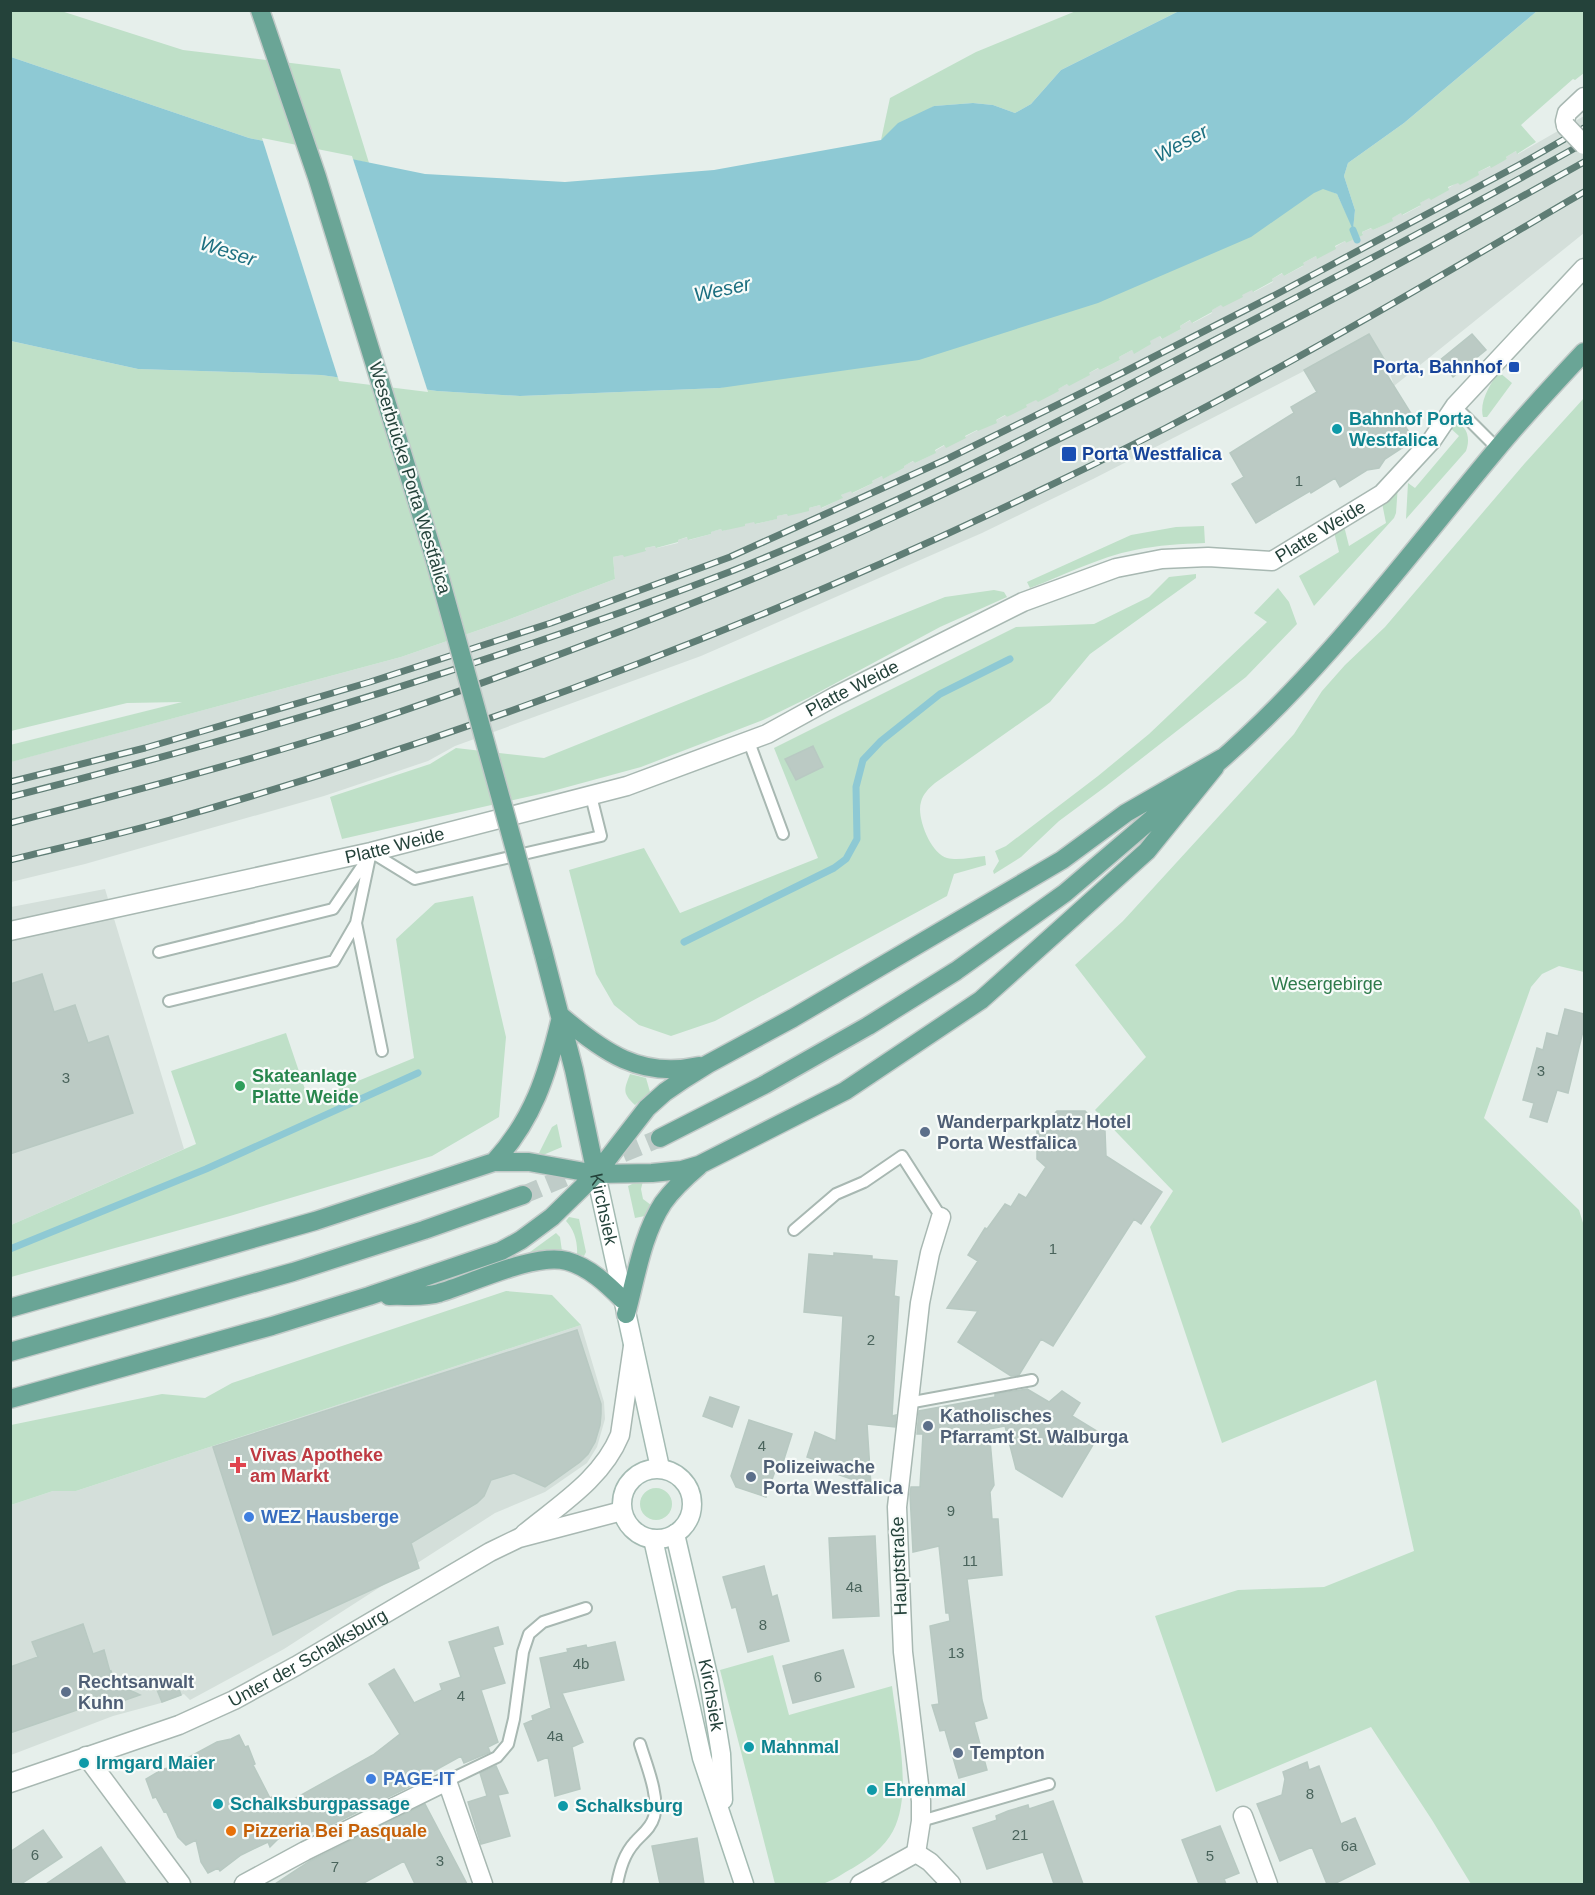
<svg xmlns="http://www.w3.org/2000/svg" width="1595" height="1895" viewBox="0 0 1595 1895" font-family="Helvetica,sans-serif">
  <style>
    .built { fill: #d4dfda }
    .green { fill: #bfe0c8 }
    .water { fill: #8ec9d4 }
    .pier { fill: #e6efeb }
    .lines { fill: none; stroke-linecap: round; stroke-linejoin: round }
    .stream { stroke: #8ec9d4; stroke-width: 7 }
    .building { fill: #bbcac4; stroke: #b8c9c2; stroke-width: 1.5 }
    .primary-tunnel { stroke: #bfccc8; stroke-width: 18; stroke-dasharray: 18 9; stroke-linecap: butt }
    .lane-casing { stroke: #a8b8b2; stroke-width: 14 }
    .street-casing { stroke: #a8b8b2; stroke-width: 21 }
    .secondary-casing { stroke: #a4bbb3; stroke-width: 21 }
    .primary-casing { stroke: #c2cac8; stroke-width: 21 }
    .lane { stroke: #fff; stroke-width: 10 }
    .street { stroke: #fff; stroke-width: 18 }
    .secondary { stroke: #fff; stroke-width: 18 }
    .primary { stroke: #6aa596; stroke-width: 18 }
    .rail-casing { stroke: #5f7d75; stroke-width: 7 }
    .rail { stroke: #f7fbf9; stroke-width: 4.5; stroke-dasharray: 14; stroke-linecap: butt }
    .street-bridge-casing { stroke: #a8b8b2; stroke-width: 21; stroke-linecap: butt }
    .primary-bridge-casing { stroke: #c2cac8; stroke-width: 21; stroke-linecap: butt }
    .street-bridge { stroke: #fff; stroke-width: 18 }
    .primary-bridge { stroke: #6aa596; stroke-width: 18 }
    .transit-dot { fill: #1a4fb4; stroke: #f7fbf9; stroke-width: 2 }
    .culture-dot { fill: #0f9aa8; stroke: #f7fbf9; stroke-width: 2 }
    .leisure-dot { fill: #2e9e5b; stroke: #f7fbf9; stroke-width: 2 }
    .service-dot { fill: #5c6f8a; stroke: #f7fbf9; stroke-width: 2 }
    .health-dot { fill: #e0444e; stroke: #f7fbf9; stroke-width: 2 }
    .shop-dot { fill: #3f7fe0; stroke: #f7fbf9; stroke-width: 2 }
    .food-dot { fill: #e8710a; stroke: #f7fbf9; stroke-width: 2 }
    .labels { text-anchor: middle; stroke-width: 4.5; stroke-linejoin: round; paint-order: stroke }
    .number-label { font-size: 15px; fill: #4a645c }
    .transit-label { font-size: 18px; font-weight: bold; fill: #164399; stroke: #f7fbf9; text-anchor: end }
    .culture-label { font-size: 18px; font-weight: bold; fill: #0d838f; stroke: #f7fbf9; text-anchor: start }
    .street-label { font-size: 18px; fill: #24423a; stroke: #f7fbf9 }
    .park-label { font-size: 18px; fill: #2d7a4b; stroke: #f7fbf9 }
    .leisure-label { font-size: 18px; font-weight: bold; fill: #27864d; stroke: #f7fbf9; text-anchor: start }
    .service-label { font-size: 18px; font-weight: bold; fill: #4e5e75; stroke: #f7fbf9; text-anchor: start }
    .health-label { font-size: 18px; font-weight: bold; fill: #be3a42; stroke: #f7fbf9; text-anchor: start }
    .shop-label { font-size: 18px; font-weight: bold; fill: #366cbe; stroke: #f7fbf9; text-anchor: start }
    .food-label { font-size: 18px; font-weight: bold; fill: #c56008; stroke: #f7fbf9; text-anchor: start }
    .water-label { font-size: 20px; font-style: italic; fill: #1c6f80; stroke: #f7fbf9 }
  </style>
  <rect width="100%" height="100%" fill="#e6efeb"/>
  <path class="built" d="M1584,116V233L1394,386L1387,363L1369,334L1304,371L1093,479L982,533L701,656L455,746L428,761L324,796L85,864L11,882L10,762L401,657L502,622L615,579L613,557L646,550L645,548L656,546L657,548L678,543V540L688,537L689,540L711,534L710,532L721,529L722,531L754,521L756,524L776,519V516L809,510V508L820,505L822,508L842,498L841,495L851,490L853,493L873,483L872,481L882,476L884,478L904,468L903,466L914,461L915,463L935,453V451L945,445L946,447L1006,415L1007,417L1026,405L1037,399L1038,401L1057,389L1099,368L1100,370L1120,360L1119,357L1132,350L1134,353L1149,341L1160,336L1161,339L1181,329L1180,326L1191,320L1193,323L1212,313L1211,310L1252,289L1254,292L1273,282L1272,279L1283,273L1284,276L1303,266V263L1316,256L1317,258L1345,241L1346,243L1363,234L1362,232L1372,228L1373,230L1392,221L1391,218L1401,213L1403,215L1420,206V203L1429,197L1431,199L1458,182L1460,184L1478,175V172L1507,159L1506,157L1516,151L1518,154Z
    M105,889L184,1149L11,1225V907Z
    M581,1325L604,1402L605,1419L597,1447L587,1463L545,1492L495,1513L284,1649L190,1700L184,1694L161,1703L113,1716L11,1755V1505L53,1491H76Z"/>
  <path class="green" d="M58,10L183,50L340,69L369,163L249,138L11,57V11Z
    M1076,11H1179L1061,70L1031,104L1015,113L993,105L973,103L934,106L881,140L890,98L976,52Z
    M1537,11H1584V73L1575,80L1573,79L1521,125L1536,142L1517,154L1516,151L1506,157L1507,159L1491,168L1490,166L1478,172L1479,175L1460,185L1458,183L1448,187L1449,190L1431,200L1429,198L1420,203L1421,205L1402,215L1401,213L1392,218L1393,221L1373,230L1371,228L1362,232L1363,235L1346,243L1345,241L1335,246L1336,249L1317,259L1316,256L1303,263L1304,265L1284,276L1282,273L1272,279L1273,281L1253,292L1252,290L1242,295L1243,297L1223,307L1221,305L1212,310V312L1192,323L1190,320L1180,326L1181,329L1162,339L1160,336L1150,341L1151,344L1134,354L1132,350L1119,357L1120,360L1100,370L1098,368L1089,373L1090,375L1069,386L1067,384L1058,389L1059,391L1038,402L1036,400L1026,405L1027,407L1007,417L1005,415L996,420L997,423L978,431L977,430L965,436L966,438L946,448L944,445L935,450L936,453L915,463L913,461L904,466V468L883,479L882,476L872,481L873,483L852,493L851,491L841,495L843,498L821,508L820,505L809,508V511L788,516L787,514L777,516V519L755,524L754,522L745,524V526L722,531L721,529L711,532V534L688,540L687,537L678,540V542L656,548L655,546L645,548L646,551L624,557L623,555L613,557L615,579L502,622L401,657L11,762L10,745L182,702L127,703L11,731V341L138,369L321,375L437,391L520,396L720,388L1323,188L1337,194L1353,228L1355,210L1344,176L1348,163L1404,123Z
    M1499,372L1512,383L1487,417H1483C1479,402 1490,384 1499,372Z
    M1584,398V972L1559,966L1542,974L1531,987L1484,1118L1579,1210L1584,1226V1884H1471L1432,1820L1371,1727L1216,1792L1155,1616L1238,1590L1324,1587L1414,1551L1376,1380L1222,1443L1150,1227L1173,1191L1095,1110L1146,1057L1075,965L1123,921L1294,734L1322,691L1345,665L1385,627L1525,463Z
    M1451,423C1467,422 1471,438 1466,451L1406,519L1408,483L1415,488L1459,436L1448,426Z
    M1398,485L1396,513L1394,518L1314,606L1299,576L1339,552L1334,532L1344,526L1349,546L1386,523L1382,503Z
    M1204,526L1205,543C1181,544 1159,545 1135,550C1099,557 1065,575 1030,588L1027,582L1131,535L1176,527Z
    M1196,574V578L1090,654L1050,702L935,783C929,788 923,794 921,802C916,817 931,854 947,858C958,861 973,857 985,856L986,865L954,874L947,896L715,1021L671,1036L639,1025L614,1005L596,974L569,870L644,848L680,913L818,858L774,748L1016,627L1094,624L1149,597L1169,577Z
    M1278,588L1289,602L1297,624L1246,677L1105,787L1059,821L1021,857L994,874L993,871L999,861L995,851L1006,846L1098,776L1149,734L1267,622L1254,613Z
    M994,590L1004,592L1007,597L940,627L808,698L763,720L641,767L549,792L342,839L330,797L430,764L456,748L544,758L945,597Z
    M473,896L506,1037L499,1117L432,1156L230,1216L11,1277V1225L196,1144L171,1071L286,1033L309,1101L414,1058L396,939L435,903Z
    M630,1074L646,1078L650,1092L635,1105C622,1093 624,1090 630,1074Z
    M557,1124L562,1147L543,1155L539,1153L552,1127Z
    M640,1180L643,1181L641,1189L643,1199L651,1205L645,1216L635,1218L628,1186Z
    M569,1217L579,1219L586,1252L584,1256L577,1254C578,1243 574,1229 566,1221Z
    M556,1233L560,1237L562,1251H545L534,1254L530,1252Z
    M506,1291L552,1295L581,1325L76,1491H53L11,1505V1425L162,1394L205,1398L232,1383Z
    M640 1504a16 16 0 1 1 32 0a16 16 0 1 1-32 0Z
    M773,1655L789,1715L892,1686C897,1726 913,1794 893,1831C884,1848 869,1858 853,1868C843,1873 832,1882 821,1884C808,1887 788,1885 775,1884L720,1670Z"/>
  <path class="water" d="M1179,11H1537L1404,123L1348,163L1344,176L1355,210L1353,230L1337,194L1323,189L1314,193L1251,237L1098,303L919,360L720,388L520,396L437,391L321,375L138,369L11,341V57L249,138L425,174L565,182L714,170L881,140L898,123L934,106L973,103L993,105L1015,113L1031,104L1061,70Z"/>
  <path class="pier" d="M262,138L352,156L428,392L339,381Z"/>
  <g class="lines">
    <path class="stream" d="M1353,230L1357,240
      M684,942L834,868L846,859L857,839L856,787L863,760L881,741L940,694L1010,659
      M10,1249L206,1169L418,1073"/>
  </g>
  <path class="building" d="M1369,334L1387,364V375L1412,415L1402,422L1409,432L1405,446L1385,459L1379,468L1367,470L1340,487L1335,478L1311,493L1310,491L1256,523L1232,484L1244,477L1230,453L1294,413L1291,407L1317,392L1304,370Z
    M1472,334L1486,350L1453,377L1440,360Z
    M813,746L823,767L796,780L785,759Z
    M42,974L54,1012L75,1005L88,1043L108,1036L133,1113L10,1154V984Z
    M1565,1009L1584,1014V1027L1568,1093L1557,1090L1547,1122L1530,1117L1534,1103L1523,1100L1537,1048L1543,1050L1547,1033L1558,1036Z
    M1057,1111H1085L1105,1131L1106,1156L1162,1192L1141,1224L1134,1219L1053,1346L1041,1339L1019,1375L1011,1376L958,1342L978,1311L947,1308L978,1261L968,1255L985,1228L987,1229L1005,1204L1011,1207L1019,1194L1026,1198L1046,1167L1037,1159V1131Z
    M834,1253L872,1256V1259L897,1261L894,1296L899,1297L892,1416L896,1415L895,1427L867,1424L871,1486L834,1473L836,1467L807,1457L815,1432L836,1441L843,1316L804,1312L809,1254L834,1256Z
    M577,1330L601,1404V1414L600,1425L595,1442L588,1454L580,1462L545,1487L514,1473L491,1480L484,1496L477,1503L411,1543L419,1568L273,1635L213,1447Z
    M1027,1389L1049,1402L1062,1391L1080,1403L1072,1416L1100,1433L1062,1497L1016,1469L1005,1426L989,1429L994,1485L990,1492L992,1519H998L1002,1575L967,1579L982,1700L987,1718L974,1722L987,1770L959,1778L945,1730L940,1731L932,1705L939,1704L930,1626L950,1621L949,1613H946L939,1546L913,1552L910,1494L911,1487H920L923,1434H917L919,1411L995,1397V1394Z
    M710,1397L739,1407L732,1427L703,1416Z
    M749,1420L792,1434L780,1472L775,1471L766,1497L736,1487L731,1476Z
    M875,1536L879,1616L833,1618L829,1538Z
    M764,1566L772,1597L777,1595L789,1641L748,1652L736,1607L732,1608L723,1577Z
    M83,1624L93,1654L104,1650L110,1672L111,1671L117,1684L140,1695L111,1705L109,1699L10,1733V1667L38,1657L32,1642Z
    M498,1627L503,1644L493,1647L505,1683L481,1690L498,1742L488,1747L490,1752L464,1763L461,1756L414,1782L415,1784L327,1827L303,1834L300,1827L281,1836L270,1847L268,1842L241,1855L220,1871L218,1868L208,1873L201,1862L196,1840L186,1845L178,1837L166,1811L164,1812L156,1797L153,1798L146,1779L163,1769L169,1768L217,1742L231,1739L239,1735L245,1747L248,1746L255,1764L253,1765L270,1798L272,1797L278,1808L373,1755L400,1734L369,1684L394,1669L414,1703L442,1690L440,1684L461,1677L449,1642Z
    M615,1642L624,1680L562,1693L583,1742L572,1747L580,1789L555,1796L548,1757L538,1761L524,1724L533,1720L532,1716L551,1708L540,1658L568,1652L567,1649L586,1645L587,1648Z
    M843,1650L854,1687L793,1703L783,1666Z
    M175,1677L181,1695L162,1702L155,1685Z
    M1307,1762L1309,1770L1319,1766L1341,1824L1355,1818L1375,1864L1334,1884H1327L1312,1847L1280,1861L1257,1804L1282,1795L1285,1779L1283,1772Z
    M496,1766L508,1793L498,1795L510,1836L481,1844L468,1802L487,1796L480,1773Z
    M1053,1801L1083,1884H1054L1043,1852L987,1869L973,1828L997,1820L996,1816L1008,1811L1028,1805L1029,1809Z
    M425,1804L467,1884H415L404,1861L362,1884H275L310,1861Z
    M1220,1826L1239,1873L1224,1879L1226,1884H1199L1182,1840Z
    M43,1830L62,1857L21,1884H10V1852Z
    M697,1838L704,1884H660L652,1846Z
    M101,1847L126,1884H46Z"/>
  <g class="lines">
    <path class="primary-tunnel" d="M523,1195L660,1138"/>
    <defs>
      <path id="lane" d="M1455,406L1497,448
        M749,742L783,834
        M356,923L382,1051
        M159,952L333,909L367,859
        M169,1001L334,961L356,923L371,852L415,879L601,836L591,796
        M794,1230L836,1194L864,1182L902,1156L941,1217
        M908,1403L1032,1380
        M447,1781L497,1757L508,1744L514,1719L523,1652L529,1634L543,1622L586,1608
        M921,1821L1049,1784
        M617,1884C620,1869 624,1854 635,1842C642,1834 651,1828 654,1817C660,1797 646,1764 640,1744"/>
      <g id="street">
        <path d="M1566,126L1565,121L1567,113L1584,97"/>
        <path id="s1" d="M10,931L371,852L627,786L767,734L836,696L1023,602L1116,568L1162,559L1208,557L1272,561L1382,494L1432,440L1455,406L1584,268"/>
        <path d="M524,1534C559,1505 602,1479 620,1435L633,1346"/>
        <path d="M86,1756L181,1884"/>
        <path id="s2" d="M10,1783L179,1725L234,1700L296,1666L490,1552L519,1538L622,1511"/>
        <path d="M1243,1816L1268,1884"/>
        <path d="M916,1853L921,1821V1801L903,1652L897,1507L920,1303L930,1253L941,1217"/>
        <path d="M916,1853L930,1862L951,1884"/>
        <path d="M244,1884L305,1851L447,1781L483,1884"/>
        <path d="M860,1884L916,1853"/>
      </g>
      <g id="secondary">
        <path id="s3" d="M596,1174L660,1468"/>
        <circle cx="657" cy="1504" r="35"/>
        <path id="s4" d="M675,1534L709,1680L721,1754L723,1800"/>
        <path d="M653,1539L702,1758L744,1884"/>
      </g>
      <path id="primary" d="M260,10L317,177L433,553
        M1215,765C1322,673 1406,558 1496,450C1524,416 1554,384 1584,352
        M543,951L574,1070L596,1174
        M561,1016C603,1052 641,1079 699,1066
        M660,1138L764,1085L868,1026L956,971L1065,893L1187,789
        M494,1162C533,1120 547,1075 560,1021
        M389,1296C404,1295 424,1298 439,1293C471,1284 535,1252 567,1261C589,1267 607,1284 623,1300
        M10,1308L315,1221L494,1162H529L596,1174L652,1173L682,1170L699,1165L845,1091L981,1000L1147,851L1215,767
        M626,1314C636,1278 642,1235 663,1203C673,1189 686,1177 699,1166
        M10,1352L293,1272L424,1230L523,1195
        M10,1399L272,1326L369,1296L501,1251L521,1240L552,1217L596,1174L647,1108L665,1092L684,1079L708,1064L793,1018L1062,860L1126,813L1222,758"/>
    </defs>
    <use href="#lane" class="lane-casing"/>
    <use href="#street" class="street-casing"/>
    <use href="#secondary" class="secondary-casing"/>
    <use href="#primary" class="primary-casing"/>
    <use href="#lane" class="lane"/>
    <use href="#street" class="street"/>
    <use href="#secondary" class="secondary"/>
    <use href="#primary" class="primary"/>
    <defs>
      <path id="rail" d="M10,782L145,748L370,682L551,623L730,557L945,460L1124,372L1275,295L1519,165L1584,128
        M10,797C255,735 496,662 732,571C886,510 1035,434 1182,357C1317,287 1452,217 1584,143
        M10,823C130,792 249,761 367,723C492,681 616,634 738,585C836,545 932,500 1028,454C1217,363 1402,264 1584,162
        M10,860C63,847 117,835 170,820C511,723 847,591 1164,429C1307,355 1446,273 1584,192"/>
    </defs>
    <use href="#rail" class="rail-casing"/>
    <use href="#rail" class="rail"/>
    <defs>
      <path id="street-bridge" d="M1566,126L1584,145"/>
      <path id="primary-bridge" d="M433,553L543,951"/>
    </defs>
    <use href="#street-bridge" class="street-bridge-casing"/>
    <use href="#primary-bridge" class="primary-bridge-casing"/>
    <use href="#street-bridge" class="street-bridge"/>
    <use href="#primary-bridge" class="primary-bridge"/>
  </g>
  <g class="transit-dot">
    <rect x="1508" y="361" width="12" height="12" rx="3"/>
    <rect x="1061" y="446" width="16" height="16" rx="3"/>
  </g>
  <g class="culture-dot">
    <circle cx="1337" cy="429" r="6"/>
    <circle cx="749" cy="1747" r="6"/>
    <circle cx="84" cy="1763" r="6"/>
    <circle cx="872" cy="1790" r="6"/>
    <circle cx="218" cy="1804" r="6"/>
    <circle cx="563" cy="1806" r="6"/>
  </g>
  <circle class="leisure-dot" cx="240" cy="1086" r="6"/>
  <g class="service-dot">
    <circle cx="925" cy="1132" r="6"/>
    <circle cx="928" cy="1426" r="6"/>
    <circle cx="751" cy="1477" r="6"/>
    <circle cx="66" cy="1692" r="6"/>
    <circle cx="958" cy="1753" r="6"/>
  </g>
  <path class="health-dot" d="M235 1456h6v6h6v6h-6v6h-6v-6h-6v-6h6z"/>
  <g class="shop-dot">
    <circle cx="249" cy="1517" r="6"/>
    <circle cx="371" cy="1779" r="6"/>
  </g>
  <circle class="food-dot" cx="231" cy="1831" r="6"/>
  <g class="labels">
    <g class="number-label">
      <text x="1299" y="486">1</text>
      <text x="1541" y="1076">3</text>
      <text x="66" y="1083">3</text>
      <text x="1053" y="1254">1</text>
      <text x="871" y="1345">2</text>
      <text x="762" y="1451">4</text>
      <text x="951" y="1516">9</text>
      <text x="970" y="1566">11</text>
      <text x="854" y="1592">4a</text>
      <text x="763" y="1630">8</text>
      <text x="956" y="1658">13</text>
      <text x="581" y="1669">4b</text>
      <text x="818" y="1682">6</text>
      <text x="461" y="1701">4</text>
      <text x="555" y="1741">4a</text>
      <text x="1310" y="1799">8</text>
      <text x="1020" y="1840">21</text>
      <text x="1349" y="1851">6a</text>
      <text x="35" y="1860">6</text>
      <text x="1210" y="1861">5</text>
      <text x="440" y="1866">3</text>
      <text x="335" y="1872">7</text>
    </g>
    <g class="transit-label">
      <text x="1502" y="373">Porta, Bahnhof</text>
      <text x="1082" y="460" text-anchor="start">Porta Westfalica</text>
    </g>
    <g class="culture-label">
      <text x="1349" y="425">Bahnhof Porta<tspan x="1349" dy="21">Westfalica</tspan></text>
      <text x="761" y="1753">Mahnmal</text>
      <text x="96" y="1769">Irmgard Maier</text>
      <text x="884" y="1796">Ehrenmal</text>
      <text x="230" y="1810">Schalksburgpassage</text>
      <text x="575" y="1812">Schalksburg</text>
    </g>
    <g class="street-label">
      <text transform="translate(410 478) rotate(73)" y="6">Weserbrücke Porta Westfalica</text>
      <text dy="6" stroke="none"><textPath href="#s1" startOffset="1384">Platte Weide</textPath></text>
      <text dy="6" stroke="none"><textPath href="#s1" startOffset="880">Platte Weide</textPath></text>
      <text dy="6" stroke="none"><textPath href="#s1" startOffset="394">Platte Weide</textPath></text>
      <text dy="6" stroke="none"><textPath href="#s3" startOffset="36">Kirchsiek</textPath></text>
      <text transform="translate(899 1566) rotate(-92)" y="6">Hauptstraße</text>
      <text dy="6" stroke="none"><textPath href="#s2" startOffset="324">Unter der Schalksburg</textPath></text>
      <text dy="6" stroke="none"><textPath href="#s4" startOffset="165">Kirchsiek</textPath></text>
    </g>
    <g class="park-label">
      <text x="1327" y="990">Wesergebirge</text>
    </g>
    <g class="leisure-label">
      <text x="252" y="1082">Skateanlage<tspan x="252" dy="21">Platte Weide</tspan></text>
    </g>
    <g class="service-label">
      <text x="937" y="1128">Wanderparkplatz Hotel<tspan x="937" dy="21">Porta Westfalica</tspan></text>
      <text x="940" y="1422">Katholisches<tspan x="940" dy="21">Pfarramt St. Walburga</tspan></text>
      <text x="763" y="1473">Polizeiwache<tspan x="763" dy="21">Porta Westfalica</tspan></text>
      <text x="78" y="1688">Rechtsanwalt<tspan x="78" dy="21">Kuhn</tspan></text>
      <text x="970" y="1759">Tempton</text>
    </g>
    <g class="health-label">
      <text x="250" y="1461">Vivas Apotheke<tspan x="250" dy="21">am Markt</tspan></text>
    </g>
    <g class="shop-label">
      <text x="261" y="1523">WEZ Hausberge</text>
      <text x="383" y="1785">PAGE-IT</text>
    </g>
    <g class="food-label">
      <text x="243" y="1837">Pizzeria Bei Pasquale</text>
    </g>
    <g class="water-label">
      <text transform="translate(1181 143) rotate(-28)" y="7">Weser</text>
      <text transform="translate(228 251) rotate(18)" y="7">Weser</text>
      <text transform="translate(722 289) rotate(-12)" y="7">Weser</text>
    </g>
  </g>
  <rect width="1595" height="1895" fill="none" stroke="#24423a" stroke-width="24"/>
</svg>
